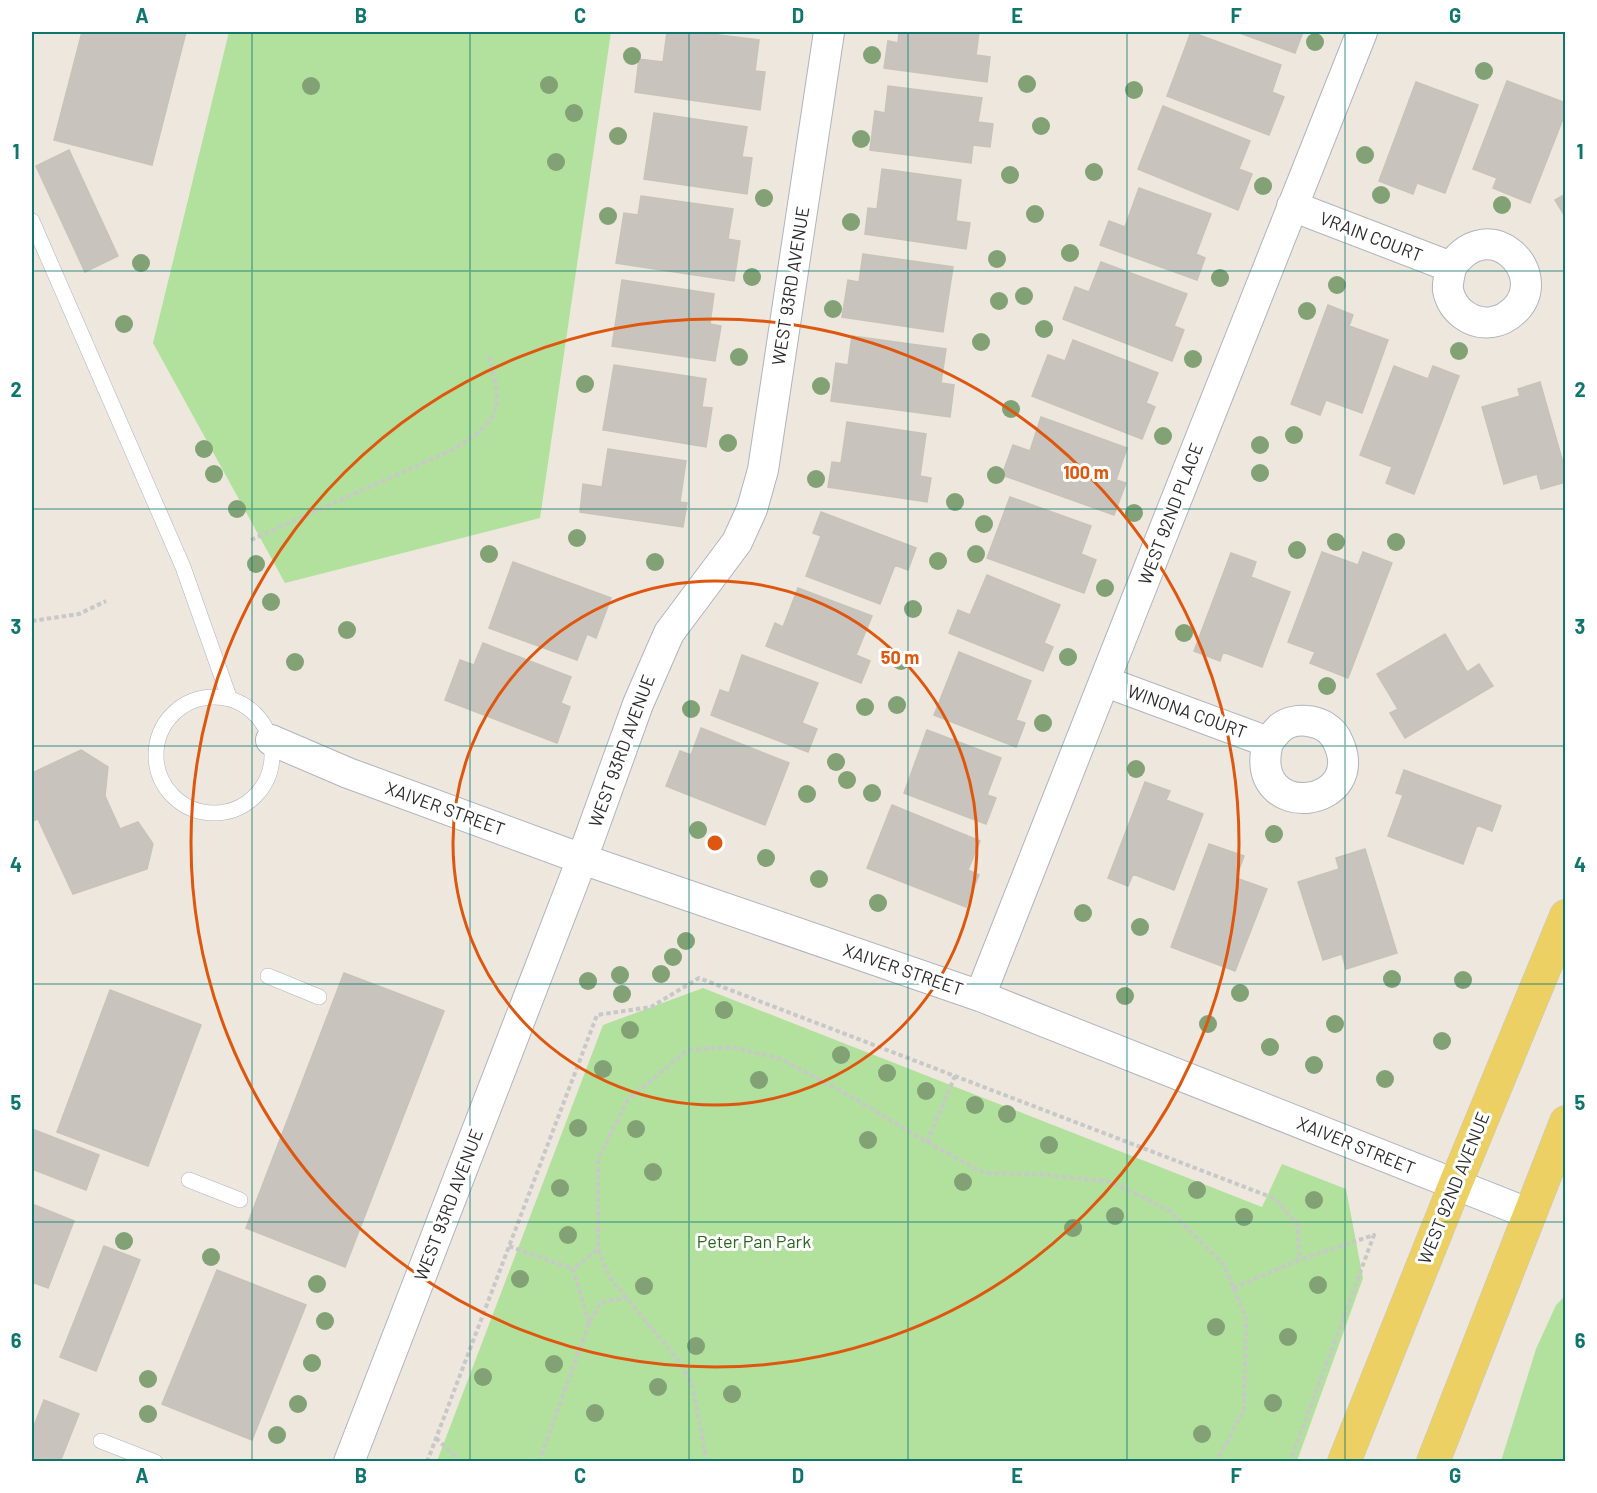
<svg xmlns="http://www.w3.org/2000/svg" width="1597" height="1493" viewBox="0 0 1597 1493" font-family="Barlow,sans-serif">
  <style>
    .green { fill: #b2e19d }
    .building { fill: #c8c4bd; stroke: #c8c3b8; stroke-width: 1.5 }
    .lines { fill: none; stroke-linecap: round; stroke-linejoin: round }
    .lane-casing { stroke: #b1b4be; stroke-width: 16 }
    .street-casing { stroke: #b1b4be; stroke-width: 32 }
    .primary-casing { stroke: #c8c8c8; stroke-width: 34 }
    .path { stroke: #c8c8c8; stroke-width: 4; stroke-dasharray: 4.5 3; stroke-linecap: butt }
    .lane { stroke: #fff; stroke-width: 15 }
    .street { stroke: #fff; stroke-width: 30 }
    .primary { stroke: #ecd064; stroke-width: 33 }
    .tree { fill: #82a174 }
    .grid { fill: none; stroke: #0f766e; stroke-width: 1.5; stroke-opacity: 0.55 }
    .ring { fill: none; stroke: #df570e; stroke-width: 3 }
    .labels { text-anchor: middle; stroke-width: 6; stroke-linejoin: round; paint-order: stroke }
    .street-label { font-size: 18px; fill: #2b2b2b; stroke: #fff }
    .park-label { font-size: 18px; fill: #2a671d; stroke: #fff }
    .centre { fill: #df570e; stroke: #fff; stroke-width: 3 }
    .ring-label { font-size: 18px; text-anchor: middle; font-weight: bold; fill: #df570e; stroke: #fff; stroke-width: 6; stroke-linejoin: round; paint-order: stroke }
    .neatline { fill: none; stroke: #0f766e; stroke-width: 2 }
    .grid-label { font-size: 20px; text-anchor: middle; font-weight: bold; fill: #0f766e }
  </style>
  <rect width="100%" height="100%" fill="#ede7de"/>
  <path class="green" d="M229,32H611L540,518L285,583L153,343Z
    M703,988L1262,1207L1282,1164L1346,1189L1363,1278L1297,1461H437L603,1025Z
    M1565,1296V1461H1501L1536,1349L1556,1305Z"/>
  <path class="building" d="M82,32H186L152,165L54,140Z
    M667,32H695L759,40L755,71L765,72L760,110L635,92L639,59L663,62Z
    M899,32H979L976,55L990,57L987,82L884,68L888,41L898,43Z
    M1191,32L1281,65L1272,92L1284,97L1269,135L1167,96Z
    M1237,32H1303L1295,53Z
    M1507,81L1566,103V111L1530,203L1493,188L1497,178L1473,169Z
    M1416,82L1478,105L1445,193L1417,183L1413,194L1379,181Z
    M888,86L982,98L978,122L993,124L990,147L973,145L971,163L870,150L875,111L885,113Z
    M1163,106L1250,141L1239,169L1252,174L1238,210L1138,169Z
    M654,113L747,127L742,157L752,158L747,194L644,179Z
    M69,150L118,256L85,272L36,166Z
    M882,169L961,180L956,221L970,223L966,249L865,234L868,208L877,209Z
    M1139,188L1211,214L1196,254L1205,258L1197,280L1100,245L1109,221L1125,227Z
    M1566,194V218L1555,200Z
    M641,196L733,209L728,239L740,241L734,281L616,263L624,213L638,215Z
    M863,254L953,267L943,332L842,317L848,280L859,282Z
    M1101,262L1187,294L1174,326L1184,330L1172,361L1063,319L1075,287L1089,292Z
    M622,280L714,294L710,324L721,326L715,361L612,346Z
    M1328,305L1353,315L1349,326L1388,340L1362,413L1326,400L1320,415L1291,404Z
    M852,336L946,349L941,383L954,385L950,417L831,401L836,363L848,365Z
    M1073,340L1158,373L1146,403L1155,407L1142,439L1032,396L1048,355L1065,361Z
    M614,365L706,379L702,407L712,408L706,447L603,430Z
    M1394,366L1428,379L1433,366L1459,376L1414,494L1386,483L1392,467L1360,455Z
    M1540,382L1566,473V482L1541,489L1537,474L1504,484L1482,407L1520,396L1518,389Z
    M1041,417L1127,448L1116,480L1126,483L1114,515L1002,475L1013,445L1030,451Z
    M847,422L926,434L920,476L931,478L927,502L828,487L832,462L841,463Z
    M608,449L686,461L680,502L687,503L683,527L580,512L583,484L602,487Z
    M1010,497L1091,526L1081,554L1096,560L1084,593L987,558Z
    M821,512L916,548L908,570L895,565L880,604L806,576L821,536L813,533Z
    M1322,552L1358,565L1363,552L1392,563L1348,678L1310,663L1315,652L1288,642Z
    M1231,553L1256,562L1251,577L1290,592L1262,667L1223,652L1220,661L1194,651Z
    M513,562L611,598L596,638L587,634L577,660L489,628Z
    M987,575L1060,605L1044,643L1053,647L1043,671L949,633L958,610L970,615Z
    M798,588L872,616L856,655L870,661L861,683L766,646L775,623L783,627Z
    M1445,634L1467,672L1479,664L1493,686L1405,738L1390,713L1398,709L1377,674Z
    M483,643L571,677L561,703L570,707L557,743L445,700L460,660L474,665Z
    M959,652L1031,681L1016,720L1025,723L1016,747L934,715Z
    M742,655L818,683L802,723L817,729L808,752L711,715L720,690L729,693Z
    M701,728L789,763L765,825L666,786L680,751L691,755Z
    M927,730L1001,758L987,795L996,798L986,824L904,793Z
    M81,750L108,767L105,796L120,829L138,822L153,844L147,869L73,894L38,819L32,821V773Z
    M1404,770L1501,806L1492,831L1477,825L1463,864L1388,836L1403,795L1396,793Z
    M1145,782L1170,791L1166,800L1203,814L1174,890L1133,874L1128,886L1108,878Z
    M892,805L980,841L968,870L979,875L966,907L867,868Z
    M1209,844L1244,856L1236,878L1267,889L1235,971L1171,947Z
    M1365,849L1397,953L1346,969L1342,954L1323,960L1298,882L1339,869L1336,858Z
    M344,973L444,1011L345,1267L246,1228Z
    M110,990L201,1025L148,1166L57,1132Z
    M32,1129L99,1155L86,1190L32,1169Z
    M32,1204L74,1221L48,1288L32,1282Z
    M104,1246L140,1260L96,1371L60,1357Z
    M217,1270L306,1305L252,1440L162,1404Z
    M44,1400L79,1414L60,1462H32V1431Z"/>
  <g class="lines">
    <defs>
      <path id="lane" d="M32,221L183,567L229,697
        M156 755a58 58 0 1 1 116 0a58 58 0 1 1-116 0Z
        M268,976L319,997
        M189,1180L240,1200
        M101,1441L155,1462"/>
      <path id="street" d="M1292,206L1451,267C1489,211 1550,272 1516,309C1510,315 1501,321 1492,322C1472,325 1452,311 1448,290C1447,283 1450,274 1451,267
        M1106,682L1268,742C1272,737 1276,732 1280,728C1296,715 1326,720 1336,738C1374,808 1246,826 1268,742
        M271,740L348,773L582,859L980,996L1530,1214
        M980,996C1108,675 1232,352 1362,32
        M349,1462L582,859L638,704L669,633L737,542L752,509L763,470L829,32"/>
      <path id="primary" d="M1344,1462L1455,1185L1566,916
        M1433,1462L1566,1122"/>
    </defs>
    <use href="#lane" class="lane-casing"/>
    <use href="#street" class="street-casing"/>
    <use href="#primary" class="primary-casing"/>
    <path class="path" d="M251,540L454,449C503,418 503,408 488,353
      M32,621L79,614L106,601
      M927,1142L955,1076
      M509,1246L573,1269
      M1233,1288L1299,1260L1374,1235L1290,1462
      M589,1323L573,1269L598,1249
      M436,1438L461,1462
      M427,1462L597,1015L651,1007L699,978L1276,1199L1298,1226L1299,1260
      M539,1462L589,1323L601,1302L625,1298
      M707,1462L692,1384L678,1360L610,1278L598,1249V1159L627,1101L687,1050L732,1047L781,1059L843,1092L927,1142L984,1173L1039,1174L1112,1182L1170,1211L1224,1265L1246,1318L1244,1410L1216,1462"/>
    <use href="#lane" class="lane"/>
    <use href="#street" class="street"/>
    <use href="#primary" class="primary"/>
  </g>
  <g class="tree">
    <circle cx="1315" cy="42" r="9"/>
    <circle cx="872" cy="55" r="9"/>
    <circle cx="632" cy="56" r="9"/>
    <circle cx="1484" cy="71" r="9"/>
    <circle cx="1027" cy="84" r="9"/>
    <circle cx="549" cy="85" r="9"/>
    <circle cx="311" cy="86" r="9"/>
    <circle cx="1134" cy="90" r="9"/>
    <circle cx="574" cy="113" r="9"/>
    <circle cx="1041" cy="126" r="9"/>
    <circle cx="618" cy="136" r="9"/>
    <circle cx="861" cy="139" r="9"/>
    <circle cx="1365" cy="155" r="9"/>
    <circle cx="556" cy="162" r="9"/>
    <circle cx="1094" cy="172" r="9"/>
    <circle cx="1010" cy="175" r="9"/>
    <circle cx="1263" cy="186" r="9"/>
    <circle cx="1381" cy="195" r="9"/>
    <circle cx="764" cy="198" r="9"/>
    <circle cx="1502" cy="205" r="9"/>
    <circle cx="1035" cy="214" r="9"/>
    <circle cx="608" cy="216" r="9"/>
    <circle cx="851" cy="222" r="9"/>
    <circle cx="1070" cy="253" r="9"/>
    <circle cx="997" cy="259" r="9"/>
    <circle cx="141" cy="263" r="9"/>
    <circle cx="752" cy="277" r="9"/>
    <circle cx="1220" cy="278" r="9"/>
    <circle cx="1337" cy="285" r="9"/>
    <circle cx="1024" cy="296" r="9"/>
    <circle cx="999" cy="301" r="9"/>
    <circle cx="833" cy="309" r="9"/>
    <circle cx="1307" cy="311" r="9"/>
    <circle cx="124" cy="324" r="9"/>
    <circle cx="1044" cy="329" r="9"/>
    <circle cx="981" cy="342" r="9"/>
    <circle cx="1459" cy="351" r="9"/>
    <circle cx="739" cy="357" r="9"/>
    <circle cx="1193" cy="359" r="9"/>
    <circle cx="585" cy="384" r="9"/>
    <circle cx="821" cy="386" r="9"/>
    <circle cx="1011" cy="409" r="9"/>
    <circle cx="1294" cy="435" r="9"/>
    <circle cx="1163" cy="436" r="9"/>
    <circle cx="728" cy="443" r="9"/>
    <circle cx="1260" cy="445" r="9"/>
    <circle cx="204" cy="449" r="9"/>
    <circle cx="1260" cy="473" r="9"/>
    <circle cx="214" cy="474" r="9"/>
    <circle cx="996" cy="475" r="9"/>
    <circle cx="816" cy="479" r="9"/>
    <circle cx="955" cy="502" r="9"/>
    <circle cx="237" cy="509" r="9"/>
    <circle cx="1134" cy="513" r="9"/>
    <circle cx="984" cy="524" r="9"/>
    <circle cx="577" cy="538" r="9"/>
    <circle cx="1336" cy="542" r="9"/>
    <circle cx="1396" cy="542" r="9"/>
    <circle cx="1297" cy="550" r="9"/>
    <circle cx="489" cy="554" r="9"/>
    <circle cx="976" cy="554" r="9"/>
    <circle cx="938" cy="561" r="9"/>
    <circle cx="655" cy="562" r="9"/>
    <circle cx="256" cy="564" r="9"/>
    <circle cx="1105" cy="588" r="9"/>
    <circle cx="271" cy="602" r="9"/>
    <circle cx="913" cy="609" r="9"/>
    <circle cx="347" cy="630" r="9"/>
    <circle cx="1184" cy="633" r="9"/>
    <circle cx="1068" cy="657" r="9"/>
    <circle cx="901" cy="661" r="9"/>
    <circle cx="295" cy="662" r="9"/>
    <circle cx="1327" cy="686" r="9"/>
    <circle cx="897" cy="705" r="9"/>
    <circle cx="865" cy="707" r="9"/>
    <circle cx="691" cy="709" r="9"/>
    <circle cx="1043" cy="723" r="9"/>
    <circle cx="836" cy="762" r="9"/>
    <circle cx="1136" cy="769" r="9"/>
    <circle cx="847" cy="780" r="9"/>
    <circle cx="872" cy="793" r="9"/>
    <circle cx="807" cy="794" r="9"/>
    <circle cx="698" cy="830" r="9"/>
    <circle cx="1274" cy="834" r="9"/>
    <circle cx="766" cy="858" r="9"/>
    <circle cx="819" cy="879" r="9"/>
    <circle cx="878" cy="903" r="9"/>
    <circle cx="1083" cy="913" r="9"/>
    <circle cx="1140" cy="927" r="9"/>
    <circle cx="686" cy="941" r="9"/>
    <circle cx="673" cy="957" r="9"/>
    <circle cx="661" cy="974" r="9"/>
    <circle cx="620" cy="975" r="9"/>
    <circle cx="1392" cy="979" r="9"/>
    <circle cx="1463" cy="980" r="9"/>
    <circle cx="588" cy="981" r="9"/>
    <circle cx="1240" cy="993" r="9"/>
    <circle cx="622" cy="994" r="9"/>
    <circle cx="1125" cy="996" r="9"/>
    <circle cx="724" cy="1010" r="9"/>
    <circle cx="1208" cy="1024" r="9"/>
    <circle cx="1335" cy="1024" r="9"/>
    <circle cx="630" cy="1030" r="9"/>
    <circle cx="1442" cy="1041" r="9"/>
    <circle cx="1270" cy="1047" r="9"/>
    <circle cx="841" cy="1055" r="9"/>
    <circle cx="1314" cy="1065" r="9"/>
    <circle cx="603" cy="1069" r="9"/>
    <circle cx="887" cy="1073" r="9"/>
    <circle cx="1385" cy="1079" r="9"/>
    <circle cx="759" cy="1080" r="9"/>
    <circle cx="926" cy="1091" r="9"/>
    <circle cx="975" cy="1105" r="9"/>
    <circle cx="1007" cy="1114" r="9"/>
    <circle cx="578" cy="1128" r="9"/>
    <circle cx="636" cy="1129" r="9"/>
    <circle cx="868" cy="1140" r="9"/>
    <circle cx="1049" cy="1145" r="9"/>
    <circle cx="653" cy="1172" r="9"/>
    <circle cx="963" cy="1182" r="9"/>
    <circle cx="560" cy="1188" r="9"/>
    <circle cx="1197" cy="1190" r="9"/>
    <circle cx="1314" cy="1200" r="9"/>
    <circle cx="1115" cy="1216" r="9"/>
    <circle cx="1244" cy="1217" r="9"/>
    <circle cx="1073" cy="1228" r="9"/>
    <circle cx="568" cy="1235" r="9"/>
    <circle cx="124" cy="1241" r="9"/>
    <circle cx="211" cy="1257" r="9"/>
    <circle cx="520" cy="1279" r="9"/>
    <circle cx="317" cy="1284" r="9"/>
    <circle cx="1318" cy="1285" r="9"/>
    <circle cx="644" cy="1286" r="9"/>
    <circle cx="325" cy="1321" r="9"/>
    <circle cx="1216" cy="1327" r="9"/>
    <circle cx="1288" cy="1337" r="9"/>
    <circle cx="696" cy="1346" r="9"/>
    <circle cx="312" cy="1363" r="9"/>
    <circle cx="554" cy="1364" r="9"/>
    <circle cx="483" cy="1377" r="9"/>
    <circle cx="148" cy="1379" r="9"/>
    <circle cx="658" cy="1387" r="9"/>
    <circle cx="732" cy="1394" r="9"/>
    <circle cx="1273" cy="1403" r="9"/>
    <circle cx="298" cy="1404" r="9"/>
    <circle cx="595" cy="1413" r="9"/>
    <circle cx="148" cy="1414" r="9"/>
    <circle cx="1202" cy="1434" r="9"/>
    <circle cx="277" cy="1435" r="9"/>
  </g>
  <path class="grid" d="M252,32V1462M470,32V1462M689,32V1462M908,32V1462M1127,32V1462M1345,32V1462M32,271H1566M32,509H1566M32,746H1566M32,984H1566M32,1222H1566"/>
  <g class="ring">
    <circle cx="715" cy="843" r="262"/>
    <circle cx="715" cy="843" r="524"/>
  </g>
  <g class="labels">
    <g class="street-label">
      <text transform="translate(1371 237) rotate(21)" y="6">VRAIN COURT</text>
      <text transform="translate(791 286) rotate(-81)" y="6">WEST 93RD AVENUE</text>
      <text transform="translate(1171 514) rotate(-69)" y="6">WEST 92ND PLACE</text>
      <text transform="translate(1187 712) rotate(20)" y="6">WINONA COURT</text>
      <text transform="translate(622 751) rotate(-70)" y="6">WEST 93RD AVENUE</text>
      <text transform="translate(445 809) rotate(20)" y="6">XAIVER STREET</text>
      <text transform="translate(903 970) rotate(19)" y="6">XAIVER STREET</text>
      <text transform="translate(1356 1146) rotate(22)" y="6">XAIVER STREET</text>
      <text transform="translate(1454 1188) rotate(-68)" y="6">WEST 92ND AVENUE</text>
      <text transform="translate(449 1205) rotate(-69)" y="6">WEST 93RD AVENUE</text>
    </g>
    <g class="park-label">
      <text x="754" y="1248">Peter Pan Park</text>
    </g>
  </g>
  <circle cx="715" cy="843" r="9" class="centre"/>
  <g class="ring-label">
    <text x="1086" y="479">100 m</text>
    <text x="900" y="664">50 m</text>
  </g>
  <rect width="1597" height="1493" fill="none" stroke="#ffffff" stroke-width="66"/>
  <rect x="33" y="33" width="1531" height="1427" class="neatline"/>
  <g class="grid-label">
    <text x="142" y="23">A</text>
    <text x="361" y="23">B</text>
    <text x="580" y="23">C</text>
    <text x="798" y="23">D</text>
    <text x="1017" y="23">E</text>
    <text x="1236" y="23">F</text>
    <text x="1455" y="23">G</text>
    <text x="16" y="159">1</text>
    <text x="1580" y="159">1</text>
    <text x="16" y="397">2</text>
    <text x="1580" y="397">2</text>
    <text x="16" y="634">3</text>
    <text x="1580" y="634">3</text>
    <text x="16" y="872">4</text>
    <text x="1580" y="872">4</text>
    <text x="16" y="1110">5</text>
    <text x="1580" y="1110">5</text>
    <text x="16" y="1348">6</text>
    <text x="1580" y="1348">6</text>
    <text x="142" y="1483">A</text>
    <text x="361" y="1483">B</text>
    <text x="580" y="1483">C</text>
    <text x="798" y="1483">D</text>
    <text x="1017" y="1483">E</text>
    <text x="1236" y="1483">F</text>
    <text x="1455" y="1483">G</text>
  </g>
</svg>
